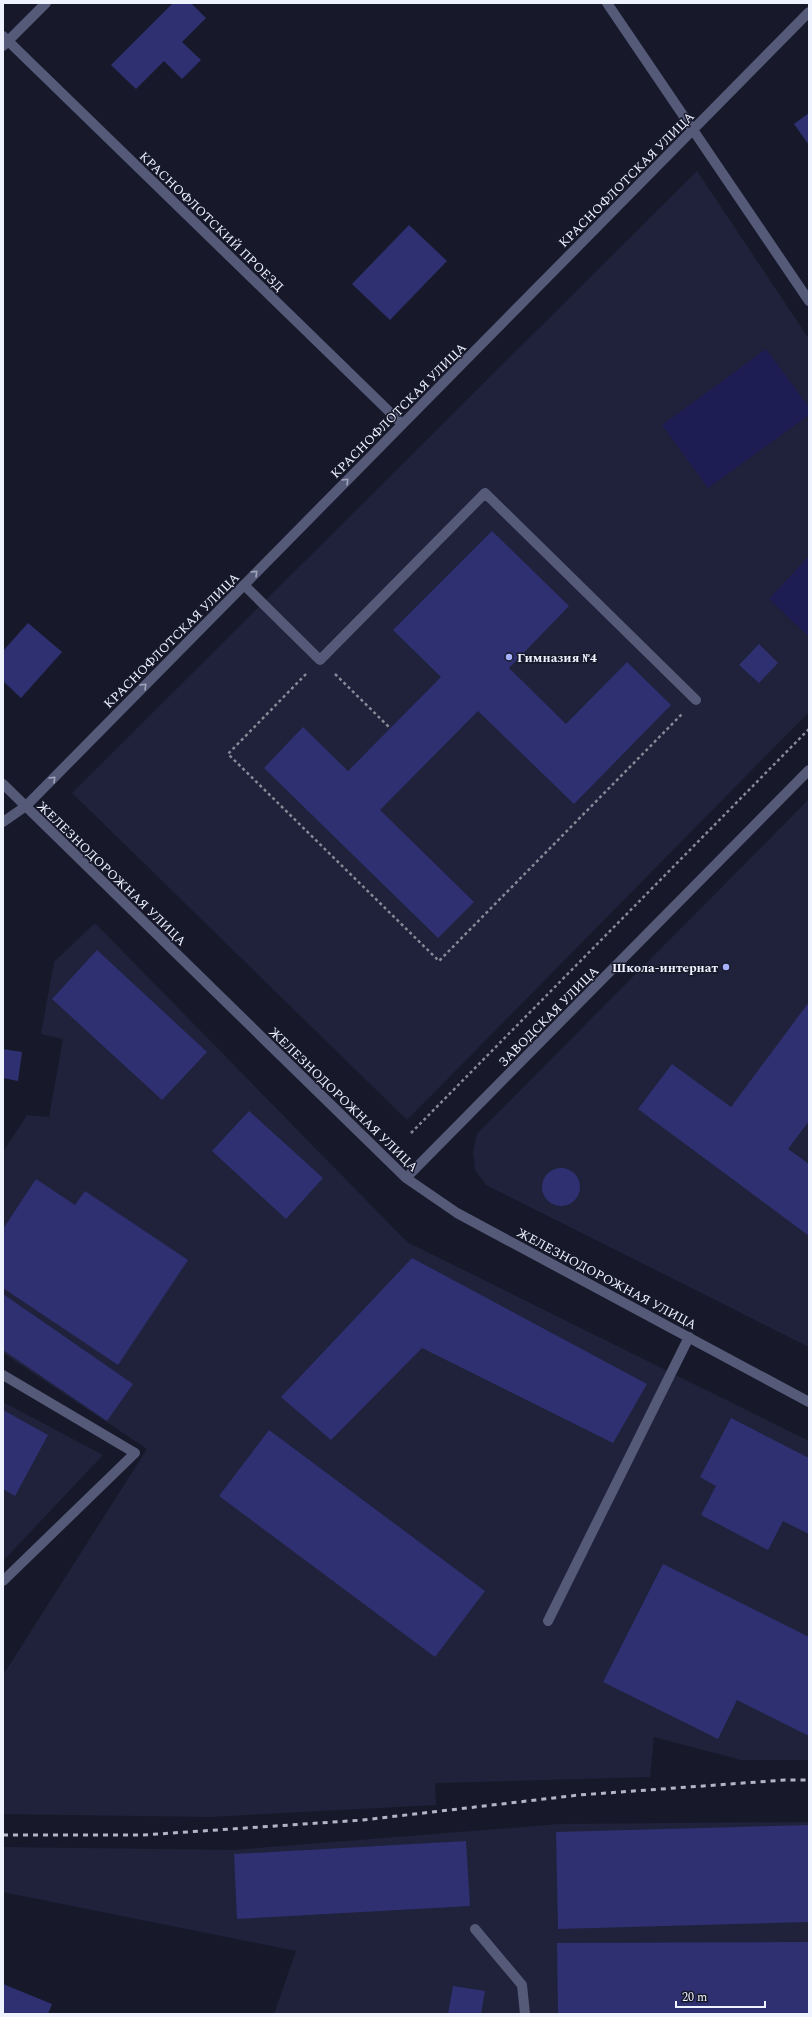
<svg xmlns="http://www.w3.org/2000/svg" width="812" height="2017" viewBox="0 0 812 2017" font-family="Spectral,serif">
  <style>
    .built { fill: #1f223a }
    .green { fill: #1d1c53 }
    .building { fill: #2f3071 }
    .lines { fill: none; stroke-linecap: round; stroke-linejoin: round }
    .path { stroke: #888a99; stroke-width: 2.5; stroke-dasharray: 3 3; stroke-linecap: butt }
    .service { stroke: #555a78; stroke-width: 10 }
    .minor { stroke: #555a78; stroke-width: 10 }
    .rail { stroke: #b3b5c4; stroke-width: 3; stroke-dasharray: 5 5; stroke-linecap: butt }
    .oneway { stroke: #a2a6bc }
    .poi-dot { fill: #a7b1fc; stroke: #17192b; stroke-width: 1.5 }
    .labels { text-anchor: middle; stroke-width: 3; stroke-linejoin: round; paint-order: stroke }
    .street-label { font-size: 13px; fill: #eff2ff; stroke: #17192b }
    .poi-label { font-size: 13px; font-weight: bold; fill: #eff2ff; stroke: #17192b; text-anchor: start }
  </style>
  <rect width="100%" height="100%" fill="#17192b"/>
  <path class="built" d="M697,171L809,339V712L407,1120L72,793Z
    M809,799V1347L486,1185L475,1170L473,1152L477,1134Z
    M95,923L407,1242L809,1441V1760H741L654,1737L650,1777L435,1783L436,1805L209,1817L3,1814V1675L147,1449L3,1353V1152L27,1115L49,1117L63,1039L41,1034L54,962Z
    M3,1402L103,1455L3,1561Z
    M809,1822V2014H274L296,1951L3,1892V1847L233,1850L560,1824Z"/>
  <path class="green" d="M766,349L809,407V415L708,488L662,425Z
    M809,556V637L769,599Z"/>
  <path class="building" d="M173,3H191L206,18L182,42L201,60L182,79L164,61L136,89L111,65Z
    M809,113V145L794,124Z
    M409,225L447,261L390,320L352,284Z
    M492,531L569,606L509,668L566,724L627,662L671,705L574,804L478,711L380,810L474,902L438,938L264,768L303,727L348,771L441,677L393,630Z
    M28,623L62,652L21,698L3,681V651Z
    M759,644L778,663L759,683L739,665Z
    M97,950L207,1052L162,1100L52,999Z
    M809,1002V1121L788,1149L809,1164V1236L638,1109L672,1064L731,1107Z
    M3,1049L22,1052L18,1081L3,1078Z
    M249,1111L323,1178L286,1219L212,1151Z
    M542 1187a19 19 0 1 1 38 0a19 19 0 1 1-38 0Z
    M36,1179L75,1205L85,1191L188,1260L118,1365L3,1288V1229Z
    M412,1258L647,1384L613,1443L422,1348L331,1440L281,1397Z
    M3,1294L133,1384L107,1421L3,1350Z
    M3,1410L48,1435L15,1496L3,1489Z
    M731,1418L809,1458V1534L783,1521L768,1550L701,1515L716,1486L700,1477Z
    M269,1430L485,1591L435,1657L219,1496Z
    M663,1564L809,1637V1736L737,1700L718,1739L603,1682Z
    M809,1825V1922L558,1929L556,1832Z
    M466,1841L470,1906L237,1919L234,1854Z
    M809,1942V2014H558L557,1943Z
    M3,1984L52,2004L48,2014H3Z
    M453,1986L485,1991L481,2014H448Z"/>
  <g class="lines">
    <path class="path" d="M306,674L228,754L439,961L682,714
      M335,674L390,728
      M411,1133L809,729"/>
    <path class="service" d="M244,585L320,660L485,493L696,700
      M3,1375L135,1453L3,1581
      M548,1621L689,1337
      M475,1929L522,1985L525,2014"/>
    <path class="minor" d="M607,3L809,301
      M3,36L402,424
      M3,46L46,3
      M3,784L406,1178L457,1213L809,1402
      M3,822L26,806L809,12
      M406,1178L809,770"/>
    <path class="rail" d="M3,1835H143L363,1820L579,1795L785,1780H809"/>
  </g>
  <defs><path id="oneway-chevron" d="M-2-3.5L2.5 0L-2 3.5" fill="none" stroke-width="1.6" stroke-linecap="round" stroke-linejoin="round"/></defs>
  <g class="oneway">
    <use href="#oneway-chevron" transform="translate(346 481) rotate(-45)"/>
    <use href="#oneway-chevron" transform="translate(255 573) rotate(-45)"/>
    <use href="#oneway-chevron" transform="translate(144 686) rotate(-45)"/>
    <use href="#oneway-chevron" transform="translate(53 779) rotate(-45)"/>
  </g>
  <g class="poi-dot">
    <circle cx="509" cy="657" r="4"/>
    <circle cx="726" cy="967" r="4"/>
  </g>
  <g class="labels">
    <g class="street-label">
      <text transform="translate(626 179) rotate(-45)" y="5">КРАСНОФЛОТСКАЯ УЛИЦА</text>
      <text transform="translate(212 221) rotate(44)" y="5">КРАСНОФЛОТСКИЙ ПРОЕЗД</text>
      <text transform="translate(398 410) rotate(-45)" y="5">КРАСНОФЛОТСКАЯ УЛИЦА</text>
      <text transform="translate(171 640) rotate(-45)" y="5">КРАСНОФЛОТСКАЯ УЛИЦА</text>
      <text transform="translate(112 873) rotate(44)" y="5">ЖЕЛЕЗНОДОРОЖНАЯ УЛИЦА</text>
      <text transform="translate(548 1016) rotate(-45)" y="5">ЗАВОДСКАЯ УЛИЦА</text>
      <text transform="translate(344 1099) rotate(44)" y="5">ЖЕЛЕЗНОДОРОЖНАЯ УЛИЦА</text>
      <text transform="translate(607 1278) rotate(28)" y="5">ЖЕЛЕЗНОДОРОЖНАЯ УЛИЦА</text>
    </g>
    <g class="poi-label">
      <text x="517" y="662">Гимназия №4</text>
      <text x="718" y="972" text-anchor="end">Школа-интернат</text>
    </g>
  </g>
  <rect width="812" height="2017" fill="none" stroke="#eff2ff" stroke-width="8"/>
  <path d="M676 2001v6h89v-6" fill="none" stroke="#eff2ff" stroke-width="2"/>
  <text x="682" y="2001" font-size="12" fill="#eff2ff" stroke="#17192b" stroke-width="3" paint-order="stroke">20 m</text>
</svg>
